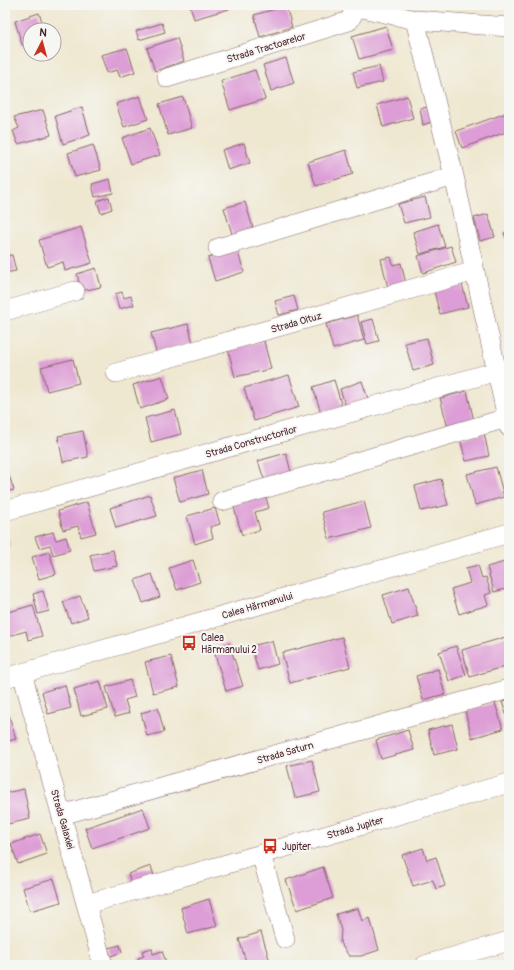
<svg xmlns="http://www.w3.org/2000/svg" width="514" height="970" viewBox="0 0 514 970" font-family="Pangolin,sans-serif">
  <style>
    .building { fill: #dd9dd6 }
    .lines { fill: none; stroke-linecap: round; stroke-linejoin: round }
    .minor-casing { stroke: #846565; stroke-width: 20 }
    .minor { stroke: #fff; stroke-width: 19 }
    .labels { text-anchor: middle; stroke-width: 4; stroke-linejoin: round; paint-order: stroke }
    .street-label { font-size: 10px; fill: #4a1f2b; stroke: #f6f6f2 }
    .poi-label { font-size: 10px; fill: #4a1f2b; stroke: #f6f6f2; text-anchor: start }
  </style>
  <rect width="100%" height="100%" fill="#f6f6f2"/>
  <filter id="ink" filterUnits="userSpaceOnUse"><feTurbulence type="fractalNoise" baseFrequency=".025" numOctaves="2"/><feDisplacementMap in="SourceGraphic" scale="8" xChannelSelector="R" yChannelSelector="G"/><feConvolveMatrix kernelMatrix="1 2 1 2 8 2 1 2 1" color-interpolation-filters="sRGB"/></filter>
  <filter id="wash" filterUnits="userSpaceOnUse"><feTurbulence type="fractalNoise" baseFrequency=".012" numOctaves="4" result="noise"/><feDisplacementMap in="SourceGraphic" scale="16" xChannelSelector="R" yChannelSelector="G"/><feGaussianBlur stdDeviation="0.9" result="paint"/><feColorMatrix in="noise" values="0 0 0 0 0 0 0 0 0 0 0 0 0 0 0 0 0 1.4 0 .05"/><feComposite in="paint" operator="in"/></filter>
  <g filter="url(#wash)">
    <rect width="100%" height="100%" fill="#efe8d1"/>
    <g id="blocks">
      <path class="building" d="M190,5H228L229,9L194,19Z
        M286,6L292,27L260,37L254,15Z
        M39,13L45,30H30V43L22,45L15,21Z
        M162,23L165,32L139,40L136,31Z
        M386,26L393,50L359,59L352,36Z
        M177,38L184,61L155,71L147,48Z
        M127,48L135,72L120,77L117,70L107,73L101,55Z
        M286,58L294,83L271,91L263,65Z
        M379,66L383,82L357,88L353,72Z
        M255,70L265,99L230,110L221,81Z
        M140,96L148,119L124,127L116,104Z
        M407,96L413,118L383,127L377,105Z
        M183,97L192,128L168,135L159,104Z
        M82,107L90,135L63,144L55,116Z
        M432,107L434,121L423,125L420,108Z
        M43,110L51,135L18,144L13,131L19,128L14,117Z
        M509,112V131L462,148L456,131Z
        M150,128L160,155L131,164L122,138Z
        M244,143L250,163L228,170L222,150Z
        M93,145L101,170L75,177L68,153Z
        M346,150L353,174L316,186L308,162Z
        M110,179L113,193L95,197L92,184Z
        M109,197L112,209L101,213L97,201Z
        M425,197L430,217L404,223L398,204Z
        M245,202L254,231L233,237L224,208Z
        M488,214L495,237L480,241L474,218Z
        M438,224L445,247L420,254L413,232Z
        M81,227L92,263L65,271L63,262L47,267L39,240Z
        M509,231V245L504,233Z
        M451,246L456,262L423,273L418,256Z
        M237,249L244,272L215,281L208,258Z
        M12,255L16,271L5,273V256Z
        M391,257L393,265L401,263L406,284L388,288L381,259Z
        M96,268L101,287L81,291L77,274Z
        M461,280L468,307L440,314L433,288Z
        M122,292L124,298L131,296L134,305L119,309L115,294Z
        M294,296L298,310L279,315L275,301Z
        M357,315L364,340L333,349L326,324Z
        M373,319L379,341L367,344L361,322Z
        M188,324L193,343L156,352L151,333Z
        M427,338L434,365L413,371L405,343Z
        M264,341L271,369L235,377L228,349Z
        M73,359L79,383L47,391L41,367Z
        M289,375L299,407L254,421L244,388Z
        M162,376L169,399L140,409L133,385Z
        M334,380L342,407L321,413L313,387Z
        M362,381L368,399L346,407L340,389Z
        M467,391L474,421L448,428L440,398Z
        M175,410L181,434L151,442L145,418Z
        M83,431L88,457L63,462L58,436Z
        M484,433L489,456L466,461L460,439Z
        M286,453L291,472L264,479L258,461Z
        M5,464L14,490L5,492Z
        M496,467L504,497L475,505L467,474Z
        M202,470L208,494L180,502L173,478Z
        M441,479L448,505L421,511L415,486Z
        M265,494L269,508L255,512L260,530L242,535L233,504Z
        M150,495L157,516L116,528L110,508Z
        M364,501L371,528L329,539L322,512Z
        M87,502L96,533L81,537L78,526L63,530L58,511Z
        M215,508L220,524L210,527L213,538L195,544L187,516Z
        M5,532L10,546L5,548Z
        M53,532L56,540L66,537L70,550L53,555L50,545L39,548L35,537Z
        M113,550L117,566L94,571L90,555Z
        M49,552L56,574L39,579L32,557Z
        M193,560L200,582L177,590L169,568Z
        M508,561L509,588L494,592L487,567Z
        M478,565L482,578L486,577L491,593L485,595L488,605L459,614L451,589L470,583L466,568Z
        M152,574L160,597L143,603L135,580Z
        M409,587L418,616L392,624L383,595Z
        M43,591L49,611L38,614L33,594Z
        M80,596L88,617L71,623L63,602Z
        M33,605L42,636L28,640L26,631L6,637L5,613Z
        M509,636V665L470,677L462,650Z
        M342,637L350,667L290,683L282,653Z
        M272,641L278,664L258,670L251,646Z
        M229,643L243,686L226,691L213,648Z
        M456,646L466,675L449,681L439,652Z
        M171,656L179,687L153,693L145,662Z
        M438,669L445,694L423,700L416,676Z
        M130,680L135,697L125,700L129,713L115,717L106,687Z
        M100,681L108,709L81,716L74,689Z
        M65,685L71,708L48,714L42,692Z
        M509,700V723L502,702Z
        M495,703L503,729L472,738L465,711Z
        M158,708L164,732L147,736L141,713Z
        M5,709H7L16,739L5,742Z
        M452,724L458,749L434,755L428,730Z
        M408,730L414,750L381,759L376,740Z
        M312,760L320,792L295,798L287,766Z
        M24,789L30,819L8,824L5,811V793Z
        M143,808L150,828L92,848L85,828Z
        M40,834L47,854L18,864L11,844Z
        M423,848L427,860L436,857L445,886L436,889L433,880L413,886L402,855Z
        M151,866L155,879L132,886L128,874Z
        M323,867L333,898L297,910L286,880Z
        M54,879L61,902L30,911L23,888Z
        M209,899L217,926L188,934L181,908Z
        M358,908L362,921L370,918L379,950L361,956H349L340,943L341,930L336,914Z
        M261,932L271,965H247L239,939Z
        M120,945L122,952L111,956L108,948Z
        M152,948L153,954L162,951L167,965H140L138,958L144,956L142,951Z"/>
    </g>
  </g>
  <g filter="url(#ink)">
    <use href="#blocks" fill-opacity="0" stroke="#846565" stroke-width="1"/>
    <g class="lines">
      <defs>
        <path id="minor" d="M350,5L415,20L509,27
          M415,20L454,176L509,427
          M167,78L349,21L357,7
          M218,248L454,176
          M5,311L75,291
          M116,373L475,271
          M222,501L507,418
          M5,511L497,371
          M22,673L103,965
          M5,678L509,533
          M61,815L509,689
          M261,854L285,939
          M87,904L509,783
          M425,965L509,941"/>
      </defs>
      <use href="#minor" class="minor-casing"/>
      <use href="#minor" class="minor"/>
    </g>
  </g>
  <defs>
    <symbol id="bus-bare" viewBox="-9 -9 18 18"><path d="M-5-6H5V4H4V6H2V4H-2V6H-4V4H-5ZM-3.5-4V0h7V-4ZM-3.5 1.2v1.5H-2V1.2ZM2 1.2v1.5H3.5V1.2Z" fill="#c8321e" stroke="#f6f6f2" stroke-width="2.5" paint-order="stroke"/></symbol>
  </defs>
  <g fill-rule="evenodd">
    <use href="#bus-bare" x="178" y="632" width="22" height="22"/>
    <use href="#bus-bare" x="259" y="835" width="22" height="22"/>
  </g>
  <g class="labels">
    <g class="street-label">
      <text transform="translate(266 47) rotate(-17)" y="4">Strada Tractoarelor</text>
      <text transform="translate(296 322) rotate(-16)" y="4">Strada Oituz</text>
      <text transform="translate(251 441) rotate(-16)" y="4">Strada Constructorilor</text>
      <text transform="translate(257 605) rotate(-16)" y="4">Calea Hărmanului</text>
      <text transform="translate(285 752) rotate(-16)" y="4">Strada Saturn</text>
      <text transform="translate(63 819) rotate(74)" y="4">Strada Galaxiei</text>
      <text transform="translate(355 827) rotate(-16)" y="4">Strada Jupiter</text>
    </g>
    <g class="poi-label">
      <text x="201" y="641">Calea<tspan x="201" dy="12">Hărmanului 2</tspan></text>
      <text x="282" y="850">Jupiter</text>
    </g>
  </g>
  <rect width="514" height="970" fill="none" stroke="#f6f6f2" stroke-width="20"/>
  <g transform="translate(42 42) rotate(6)"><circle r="19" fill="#f6f6f2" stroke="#b1a0a2"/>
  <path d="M0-3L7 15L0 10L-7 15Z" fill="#c8321e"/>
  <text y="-6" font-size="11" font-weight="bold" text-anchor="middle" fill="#4a1f2b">N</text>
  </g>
</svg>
